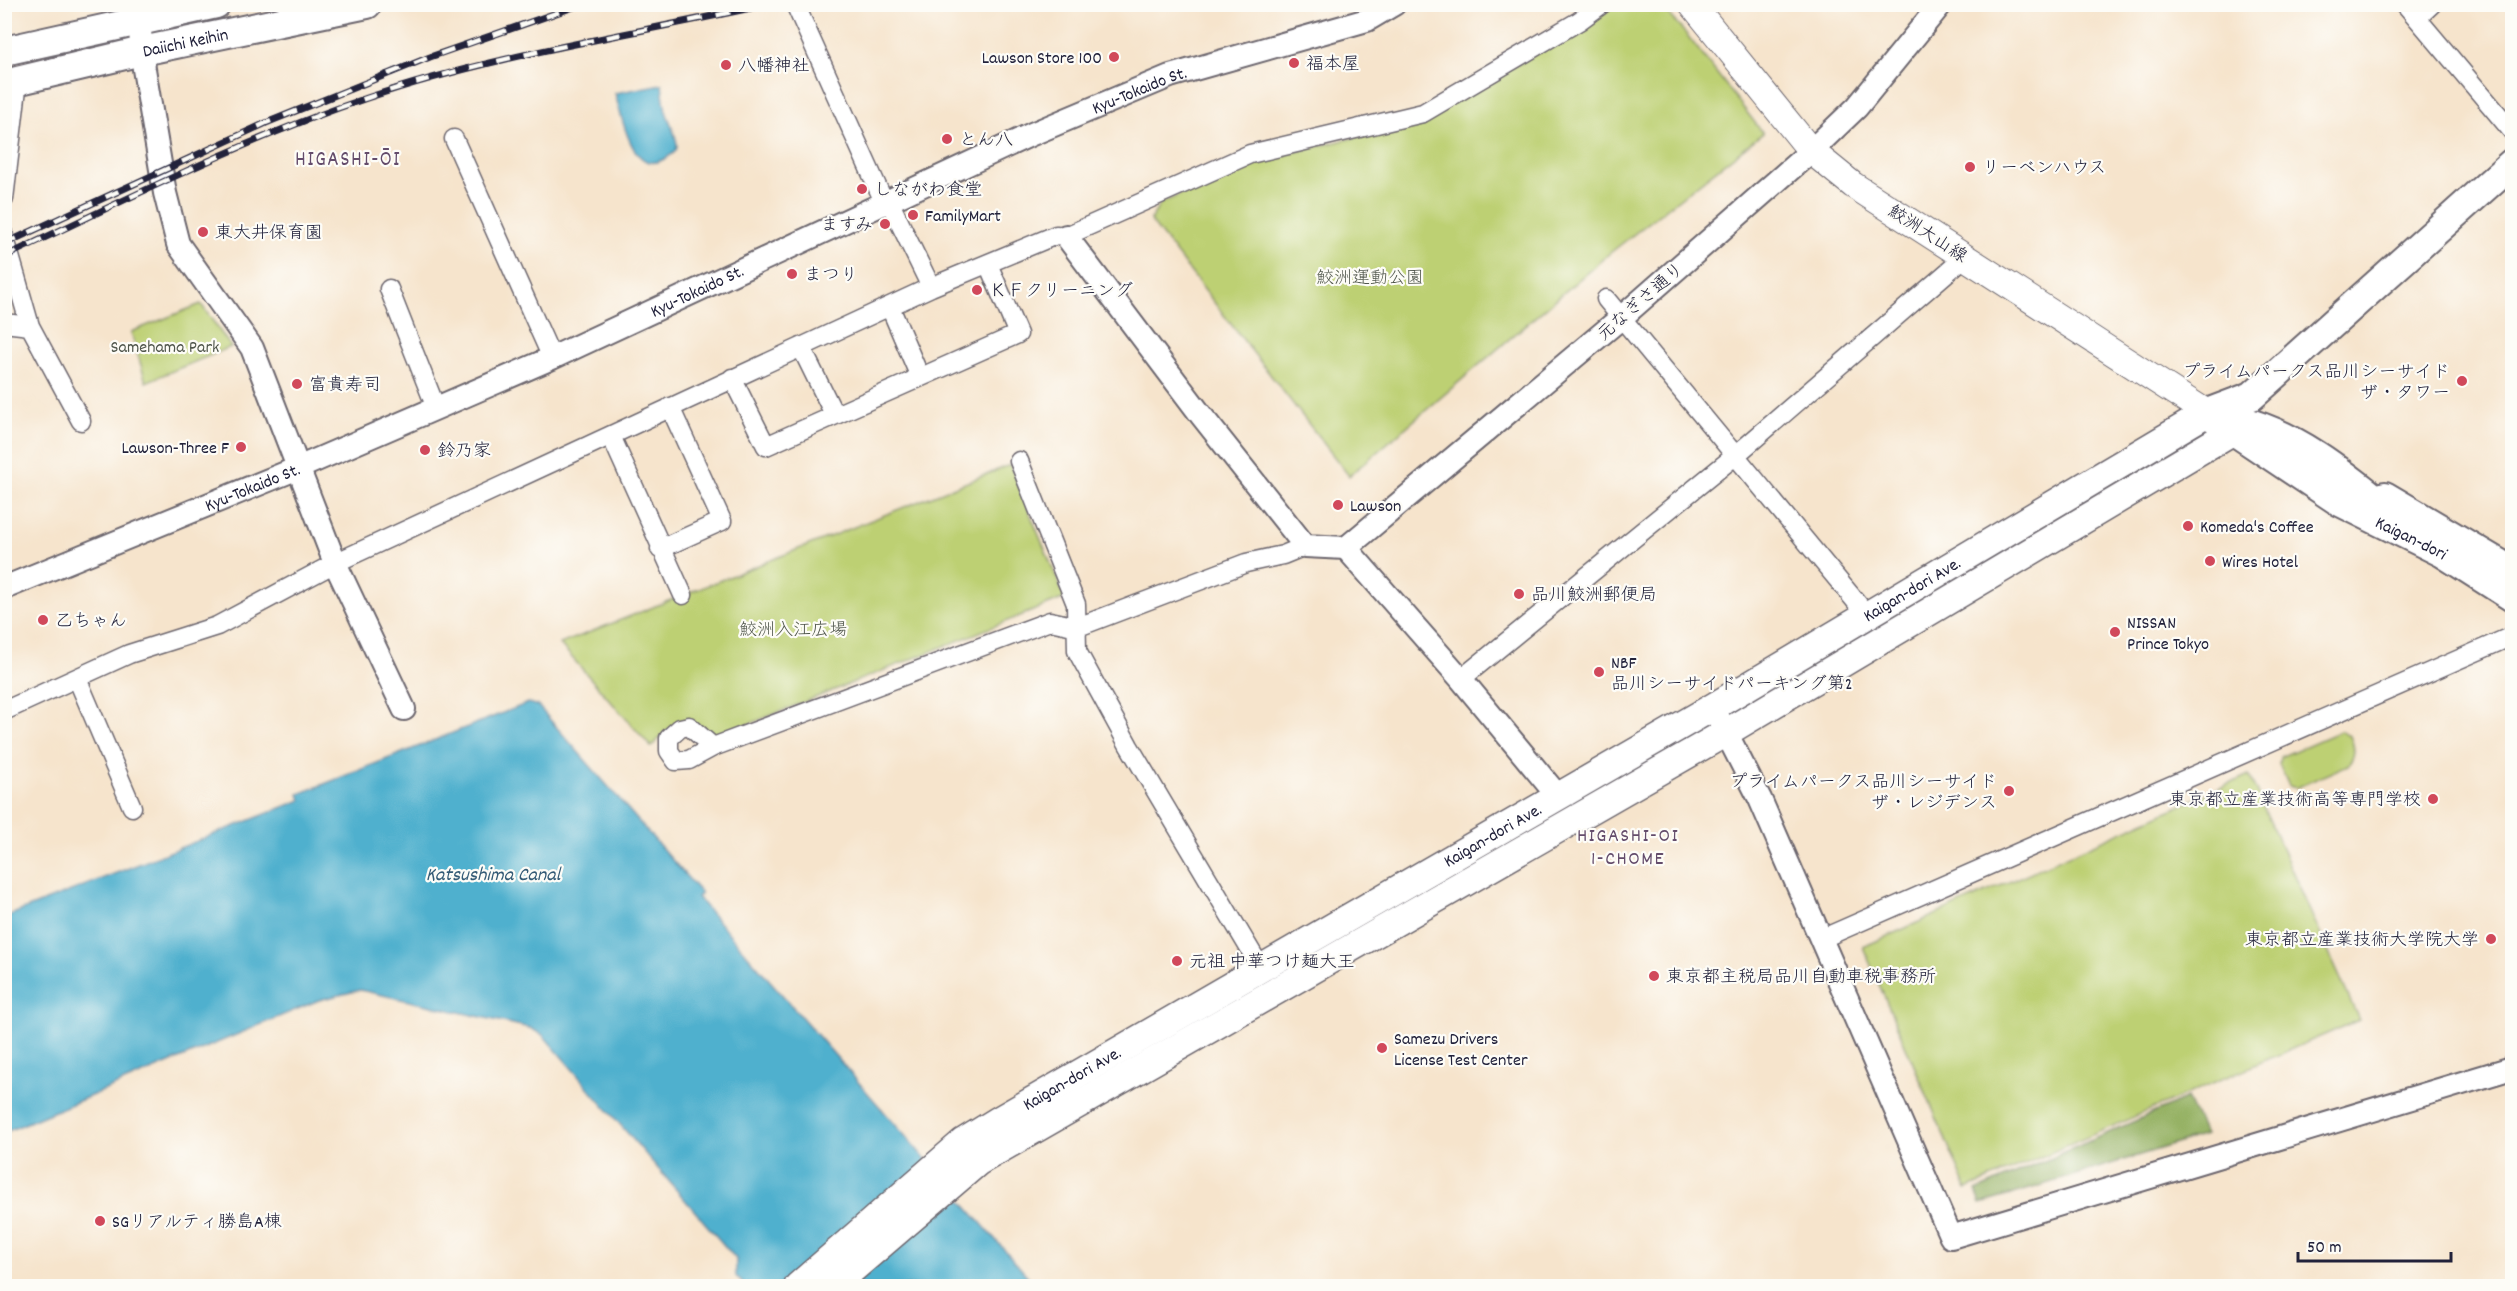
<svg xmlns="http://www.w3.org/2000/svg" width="2517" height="1291" viewBox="0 0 2517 1291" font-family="Dekko,'Klee One',sans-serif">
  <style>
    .green { fill: #bdd073; stroke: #707957; stroke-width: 1.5 }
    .forest { fill: #96b265; stroke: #5c6a50; stroke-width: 1.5 }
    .water { fill: #4fb0ce; stroke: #386984; stroke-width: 1.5 }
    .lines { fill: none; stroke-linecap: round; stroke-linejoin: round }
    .minor-casing { stroke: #6c666e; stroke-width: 21 }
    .tertiary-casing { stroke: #6c666e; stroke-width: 26 }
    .secondary-casing { stroke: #6c666e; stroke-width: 28 }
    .primary-casing { stroke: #6c666e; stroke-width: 30 }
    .trunk-casing { stroke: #6c666e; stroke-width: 32 }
    .minor { stroke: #fff; stroke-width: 18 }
    .tertiary { stroke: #fff; stroke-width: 22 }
    .secondary { stroke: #fff; stroke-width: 26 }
    .primary { stroke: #fff; stroke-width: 27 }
    .trunk { stroke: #fff; stroke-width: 28 }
    .rail-casing { stroke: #22223b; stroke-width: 7 }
    .rail { stroke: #fdfcf7; stroke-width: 4.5; stroke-dasharray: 14; stroke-linecap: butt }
    .poi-dot { fill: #d1495b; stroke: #fdfcf7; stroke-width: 2 }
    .labels { text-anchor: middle; stroke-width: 4.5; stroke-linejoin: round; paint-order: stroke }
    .street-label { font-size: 18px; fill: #22223b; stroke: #fdfcf7 }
    .poi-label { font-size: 18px; fill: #22223b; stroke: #fdfcf7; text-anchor: start }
    .park-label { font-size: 18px; fill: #50564c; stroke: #fdfcf7 }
    .neighbourhood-label { font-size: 20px; letter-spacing: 1.5px; fill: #644c6b; stroke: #fdfcf7 }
    .water-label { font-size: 20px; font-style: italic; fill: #345b76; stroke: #fdfcf7 }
    .quarter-label { font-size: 21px; letter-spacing: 1.5px; fill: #644c6b; stroke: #fdfcf7 }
  </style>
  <rect width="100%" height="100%" fill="#fdfcf7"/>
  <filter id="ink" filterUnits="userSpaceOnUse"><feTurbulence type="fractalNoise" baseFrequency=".0167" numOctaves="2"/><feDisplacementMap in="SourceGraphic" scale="12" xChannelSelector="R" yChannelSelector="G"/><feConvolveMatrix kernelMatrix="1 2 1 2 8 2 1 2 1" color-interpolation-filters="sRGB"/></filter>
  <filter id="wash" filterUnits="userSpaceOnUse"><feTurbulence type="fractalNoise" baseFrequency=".008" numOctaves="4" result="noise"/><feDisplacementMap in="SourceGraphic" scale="24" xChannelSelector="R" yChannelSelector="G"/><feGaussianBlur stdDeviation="1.35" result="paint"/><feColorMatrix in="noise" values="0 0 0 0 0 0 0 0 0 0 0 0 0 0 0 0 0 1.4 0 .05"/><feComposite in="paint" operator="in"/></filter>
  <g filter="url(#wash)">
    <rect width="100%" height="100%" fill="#f6e4cc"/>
    <path class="green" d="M1617,5H1660L1687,35L1763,133L1610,253L1349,476L1150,220L1161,203L1256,161L1420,122Z
      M201,304L231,347L146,382L131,332Z
      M1010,465L1065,598L714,738L671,727L651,747L560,644Z
      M2340,731L2350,736C2355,747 2356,755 2348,765L2296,788L2289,786L2279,764L2280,757Z
      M2249,775L2359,1020L1967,1189L1863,947Z"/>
    <path class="forest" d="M2187,1098L2205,1135L1981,1204L1976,1191Z"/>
    <path class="water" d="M662,84C663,93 664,102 666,111C669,121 677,136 677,146C677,153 669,156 664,159C632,178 621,114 615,93Z
      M528,703L538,706L701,893L697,897L1036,1286H745L736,1276V1259L543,1035L530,1028L360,990L319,1000L5,1132V917L301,800L299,794Z"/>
  </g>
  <g filter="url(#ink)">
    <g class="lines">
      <defs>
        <path id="minor" d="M795,4L885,204
          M2405,4L2512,131
          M2417,18L2432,4
          M454,139L552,358
          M4,199L18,80
          M889,201L931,287
          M4,235L30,326L81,421
          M389,289L436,408
          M1606,299L1867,615
          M890,307L920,377
          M4,323L30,326
          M801,347L834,414
          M732,378L766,446L1018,334L988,264
          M611,436L683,595
          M1019,461L1076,604L1077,651L1129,746L1261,968
          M660,549L722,521L670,407
          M77,678L132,807
          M1461,679L1736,455L1965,257
          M4,711L129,654L217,626L335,563L931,287L1056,235L1066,236L1250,154L1423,113L1579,21L1602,4
          M713,747L689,726L680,728L669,738V751L676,761L689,760L713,747L1050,621L1078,627L1246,563L1283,555L1305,546
          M1821,939L2512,636"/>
        <g id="tertiary">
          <path d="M137,4L144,69L165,193L178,244L252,348L335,563L404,709"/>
          <path d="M1066,236L1201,415L1305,546L1346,548L1622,317L1811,151L1857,107L1941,4"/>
          <path d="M1346,548L1461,679L1557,795"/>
          <path id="s1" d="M4,588L298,468L552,358L1032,134L1170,76L1367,20L1394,4"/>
          <path d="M1713,707L1760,799L1951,1237L2512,1068"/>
        </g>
        <path id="secondary" d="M1692,4L1811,151L1853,185L2207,413"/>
        <g id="primary">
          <path id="s2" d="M798,1286L963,1142L997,1121L1713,707L2207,413"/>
          <path d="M833,1286L978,1162L1727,732L2233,431"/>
        </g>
        <g id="trunk">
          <path d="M4,51L216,4"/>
          <path id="s3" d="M4,84L142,51L367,4"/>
          <path d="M2207,413L2252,396L2512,163"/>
          <path id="s4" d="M2207,413L2340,502L2443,553L2512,597"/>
          <path d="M2237,420C2298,433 2352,480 2399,518"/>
          <path d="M2385,496L2512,571"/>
        </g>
      </defs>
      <use href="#minor" class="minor-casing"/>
      <use href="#tertiary" class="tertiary-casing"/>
      <use href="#secondary" class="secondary-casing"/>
      <use href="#primary" class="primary-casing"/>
      <use href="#trunk" class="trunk-casing"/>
      <use href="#minor" class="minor"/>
      <use href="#tertiary" class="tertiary"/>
      <use href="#secondary" class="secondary"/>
      <use href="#primary" class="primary"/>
      <use href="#trunk" class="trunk"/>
      <defs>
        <path id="rail" d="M4,244L266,123L430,57L582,4
          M4,257C124,201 242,140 367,98C496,54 635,34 769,4"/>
      </defs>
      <use href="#rail" class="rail-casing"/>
      <use href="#rail" class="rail"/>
    </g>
  </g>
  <g class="poi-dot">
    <circle cx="1114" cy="57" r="6"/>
    <circle cx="1294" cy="63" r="6"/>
    <circle cx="726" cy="65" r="6"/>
    <circle cx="947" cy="139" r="6"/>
    <circle cx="1970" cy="167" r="6"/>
    <circle cx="862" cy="189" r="6"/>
    <circle cx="913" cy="215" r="6"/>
    <circle cx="885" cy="224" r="6"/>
    <circle cx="203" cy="232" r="6"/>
    <circle cx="792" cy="274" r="6"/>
    <circle cx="977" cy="290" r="6"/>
    <circle cx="2462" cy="381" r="6"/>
    <circle cx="297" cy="384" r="6"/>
    <circle cx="241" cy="447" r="6"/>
    <circle cx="425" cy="450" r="6"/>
    <circle cx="1338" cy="505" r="6"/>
    <circle cx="2188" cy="526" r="6"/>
    <circle cx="2210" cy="561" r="6"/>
    <circle cx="1519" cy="594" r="6"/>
    <circle cx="43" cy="620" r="6"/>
    <circle cx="2115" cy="632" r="6"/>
    <circle cx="1599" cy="672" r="6"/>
    <circle cx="2009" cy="791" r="6"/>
    <circle cx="2433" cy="799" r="6"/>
    <circle cx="2491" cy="939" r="6"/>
    <circle cx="1177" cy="961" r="6"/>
    <circle cx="1654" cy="976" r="6"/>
    <circle cx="1382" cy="1048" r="6"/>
    <circle cx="100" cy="1221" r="6"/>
  </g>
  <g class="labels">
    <g class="street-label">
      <text dy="6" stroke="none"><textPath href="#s3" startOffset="186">Daiichi Keihin</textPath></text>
      <text dy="6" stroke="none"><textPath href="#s1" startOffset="1240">Kyu-Tokaido St.</textPath></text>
      <text transform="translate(1928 233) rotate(33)" y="6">鮫洲大山線</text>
      <text dy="6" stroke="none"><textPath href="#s1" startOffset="754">Kyu-Tokaido St.</textPath></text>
      <text transform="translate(1640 301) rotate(-41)" y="6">元なぎさ通り</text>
      <text dy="6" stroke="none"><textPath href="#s1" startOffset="268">Kyu-Tokaido St.</textPath></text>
      <text dy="6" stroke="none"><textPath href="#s4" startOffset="240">Kaigan-dori</textPath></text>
      <text dy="6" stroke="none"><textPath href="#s2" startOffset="1317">Kaigan-dori Ave.</textPath></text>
      <text dy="6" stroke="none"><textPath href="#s2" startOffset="831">Kaigan-dori Ave.</textPath></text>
      <text dy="6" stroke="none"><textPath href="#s2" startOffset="345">Kaigan-dori Ave.</textPath></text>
    </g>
    <g class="poi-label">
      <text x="1102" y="63" text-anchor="end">Lawson Store 100</text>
      <text x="1306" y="69">福本屋</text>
      <text x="738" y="71">八幡神社</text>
      <text x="959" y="145">とん八</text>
      <text x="1982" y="173">リーベンハウス</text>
      <text x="874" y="195">しながわ食堂</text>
      <text x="925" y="221">FamilyMart</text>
      <text x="873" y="230" text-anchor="end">ますみ</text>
      <text x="215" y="238">東大井保育園</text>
      <text x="804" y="280">まつり</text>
      <text x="989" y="296">ＫＦクリーニング</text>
      <text x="2450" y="377" text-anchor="end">プライムパークス品川シーサイド<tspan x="2450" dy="21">ザ・タワー</tspan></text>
      <text x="309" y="390">富貴寿司</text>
      <text x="229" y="453" text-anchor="end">Lawson-Three F</text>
      <text x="437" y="456">鈴乃家</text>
      <text x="1350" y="511">Lawson</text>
      <text x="2200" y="532">Komeda's Coffee</text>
      <text x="2222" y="567">Wires Hotel</text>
      <text x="1531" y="600">品川鮫洲郵便局</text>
      <text x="55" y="626">乙ちゃん</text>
      <text x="2127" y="628">NISSAN<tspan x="2127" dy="21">Prince Tokyo</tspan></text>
      <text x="1611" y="668">NBF<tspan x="1611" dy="21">品川シーサイドパーキング第2</tspan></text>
      <text x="1997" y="787" text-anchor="end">プライムパークス品川シーサイド<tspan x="1997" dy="21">ザ・レジデンス</tspan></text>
      <text x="2421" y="805" text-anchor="end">東京都立産業技術高等専門学校</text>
      <text x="2479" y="945" text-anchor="end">東京都立産業技術大学院大学</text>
      <text x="1189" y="967">元祖 中華つけ麺大王</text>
      <text x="1666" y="982">東京都主税局品川自動車税事務所</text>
      <text x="1394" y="1044">Samezu Drivers<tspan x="1394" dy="21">License Test Center</tspan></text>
      <text x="112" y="1227">SGリアルティ勝島A棟</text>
    </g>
    <g class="park-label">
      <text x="1370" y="283">鮫洲運動公園</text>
      <text x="165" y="352">Samehama Park</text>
      <text x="793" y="635">鮫洲入江広場</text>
    </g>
    <g class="neighbourhood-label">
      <text x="1628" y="841">HIGASHI-OI<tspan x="1628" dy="23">1-CHOME</tspan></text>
    </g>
    <g class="water-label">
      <text x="493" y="880">Katsushima Canal</text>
    </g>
    <g class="quarter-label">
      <text x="348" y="165">HIGASHI-ŌI</text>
    </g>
  </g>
  <rect width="2517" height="1291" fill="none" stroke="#fdfcf7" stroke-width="24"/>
  <path d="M2298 1252v9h153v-9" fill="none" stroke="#22223b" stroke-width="3"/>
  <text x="2307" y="1252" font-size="18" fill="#22223b" stroke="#fdfcf7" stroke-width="4.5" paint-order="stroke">50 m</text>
</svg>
